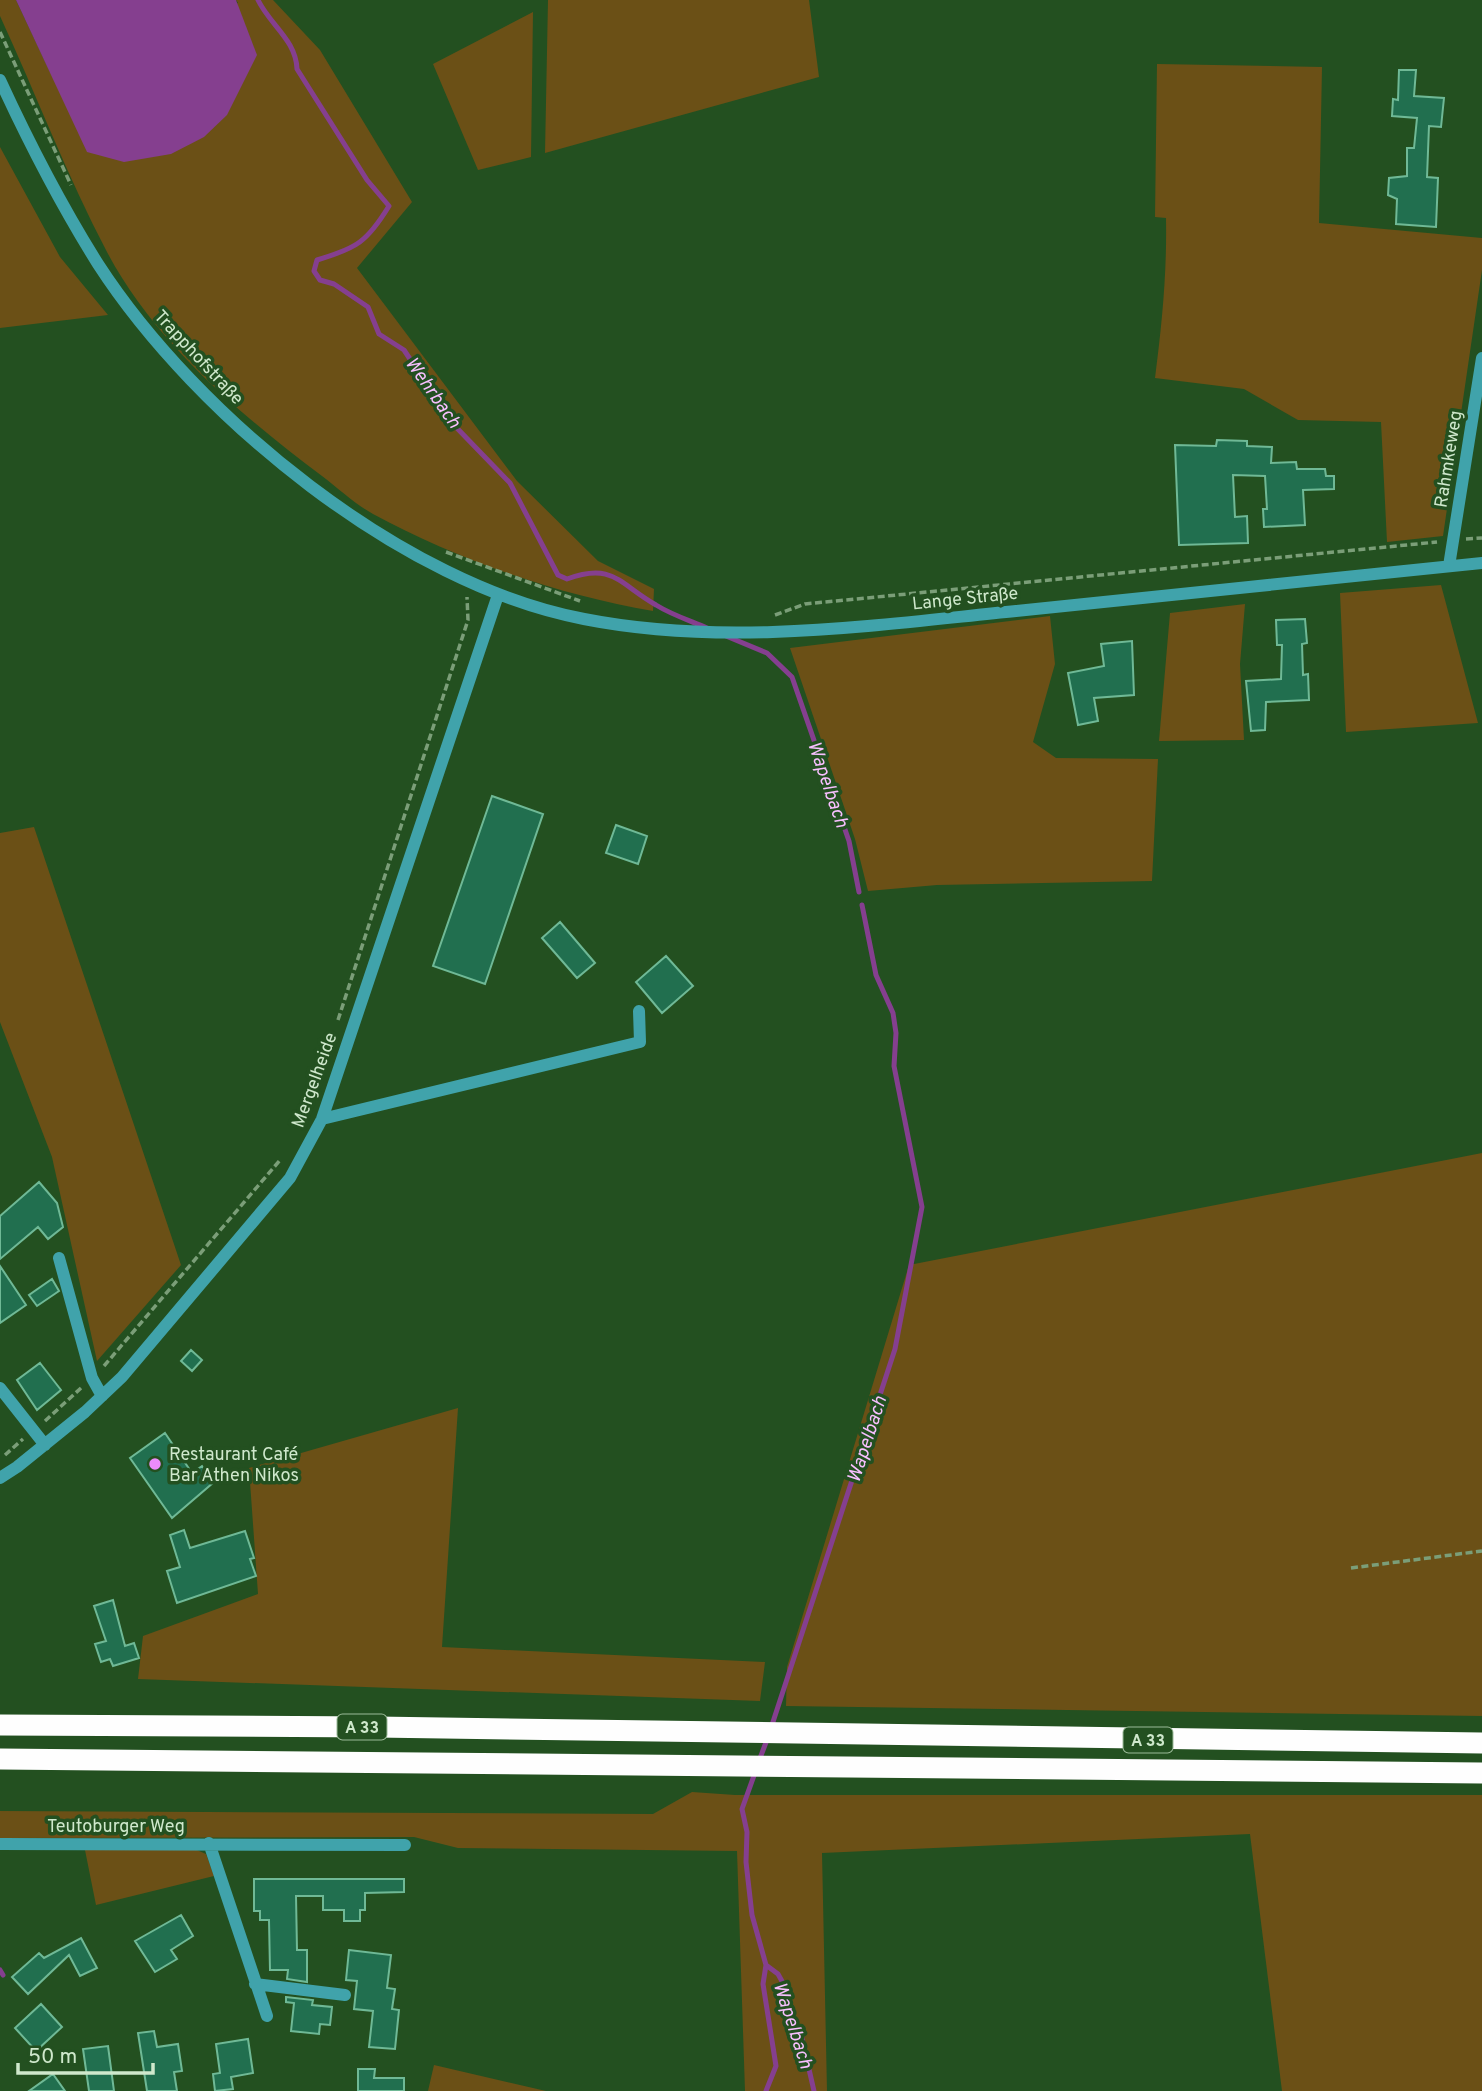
<svg xmlns="http://www.w3.org/2000/svg" width="1482" height="2091" viewBox="0 0 1482 2091" font-family="Overpass,sans-serif">
  <style>
    .green { fill: #6b5016 }
    .water { fill: #853f8f }
    .lines { fill: none; stroke-linecap: round; stroke-linejoin: round }
    .stream { stroke: #853f8f; stroke-width: 5 }
    .building { fill: #216f4f; stroke: #6fb996; stroke-width: 2 }
    .path { stroke: #7b9e78; stroke-width: 3.5; stroke-dasharray: 7 3.5; stroke-linecap: butt }
    .minor { stroke: #40a3ab; stroke-width: 12 }
    .highway { stroke: #fefefe; stroke-width: 21 }
    .poi-dot { fill: #ec8cfa; stroke: #235020; stroke-width: 2.5 }
    .labels { text-anchor: middle; stroke-width: 7; stroke-linejoin: round; paint-order: stroke }
    .shield { fill: #235020; stroke: #9bba98; stroke-width: 2 }
    .shield-label { font-size: 16px; font-weight: bold; fill: #cfe8cc }
    .street-label { font-size: 18px; fill: #cfe8cc; stroke: #235020 }
    .poi-label { font-size: 18px; fill: #cfe8cc; stroke: #235020; text-anchor: start }
    .water-label { font-size: 19px; font-style: italic; fill: #f7bffe; stroke: #235020 }
  </style>
  <rect width="100%" height="100%" fill="#235020"/>
  <path class="green" d="M0,0H16L50,72L238,3L236,0H273L320,50L412,202L357,268L517,481L598,561L654,589L653,611C558,595 458,560 373,514C355,504 339,489 322,476C242,416 155,343 107,252C67,176 36,94 0,16Z
    M548,0H809L819,77L545,153Z
    M533,12L531,157L478,170L433,64Z
    M1157,64L1322,67L1319,223L1482,238V270L1443,536L1387,542L1381,422L1298,420L1244,389L1155,378C1162,324 1167,273 1166,218L1155,217Z
    M0,147L60,257L108,315L0,328Z
    M1441,585L1478,723L1346,732L1340,593Z
    M1245,604L1240,664L1244,740L1159,741L1170,613Z
    M1050,616L1055,664L1033,742L1056,758L1158,759L1152,881L937,885L868,891L855,839L790,648Z
    M34,827L181,1265L97,1361L52,1157L0,1022V833Z
    M1482,1153V1716L786,1706L787,1667L909,1265Z
    M458,1408L442,1647L765,1662L760,1701L138,1679L143,1636L258,1594L249,1468Z
    M692,1792L735,1795H1482V2091H1282L1250,1834L822,1853L827,2091H745L737,1851L458,1848L414,1837L0,1838V1811L653,1814Z
    M190,1847L206,1854L214,1876L96,1905L85,1850Z
    M434,2065L546,2091H428Z"/>
  <path class="water" d="M16,0H236L257,55L227,115L204,137L171,154L124,162L87,152Z"/>
  <g class="lines">
    <path class="stream" d="M258,0C270,25 296,40 297,69L367,180L389,206C367,242 357,248 317,260L314,271L320,280L334,284L368,307L379,334L404,350L453,424L510,483L558,575L567,579C613,562 619,584 656,605C672,615 691,621 707,628
      M726,636L767,653L792,677L849,841L859,892
      M771,1728L895,1349L922,1207L894,1066L896,1033L893,1013L876,975L862,905
      M759,1761L768,1737
      M756,1770L742,1809L747,1832L746,1862L752,1915L766,1965L763,1984L776,2066L766,2091
      M766,1965L778,1974L788,1992L789,2010L801,2034L814,2091
      M0,1970L3,1975"/>
  </g>
  <path class="building" d="M1399,70H1416L1414,96L1444,98L1441,127L1429,126L1427,177L1438,178L1436,227L1396,224L1397,199L1388,195L1389,178L1407,176V148H1414L1417,118L1392,116L1393,99L1398,100Z
    M1217,440L1247,441V446L1272,447L1271,463L1296,462L1297,469H1325L1326,476H1334V489L1303,490L1305,525L1264,527L1263,509H1267L1265,476L1233,475L1235,517L1247,516L1248,543L1179,545L1175,445L1216,446Z
    M1305,619L1307,643L1302,644L1303,675L1308,674L1309,700L1266,702L1265,730L1251,731L1246,681L1281,679L1282,645H1277L1276,620Z
    M1132,641L1134,695L1094,698L1098,721L1078,725L1068,673L1104,666L1101,644Z
    M492,796L543,814L485,984L433,966Z
    M616,825L647,836L638,864L606,853Z
    M560,922L595,963L577,978L542,938Z
    M666,956L693,986L662,1013L636,982Z
    M39,1182L57,1203L63,1227L48,1239L38,1227L0,1259V1216Z
    M0,1266L26,1305L0,1323Z
    M52,1279L59,1291L37,1306L29,1295Z
    M191,1350L202,1360L192,1371L181,1361Z
    M40,1363L61,1390L37,1410L17,1380Z
    M165,1433L192,1473L202,1466L214,1482L172,1518L130,1458Z
    M184,1530L190,1548L245,1531L254,1558L250,1559L256,1576L177,1603L167,1571L180,1567L170,1535Z
    M113,1600L125,1646L134,1643L139,1658L113,1666L110,1659L101,1662L95,1644L106,1641L94,1606Z
    M254,1879H404V1892L365,1893V1910H360V1921H344V1910H323V1896H296L297,1950H307V1982L287,1979L288,1970H270L269,1920H260V1911H254Z
    M181,1915L193,1936L171,1950L177,1959L155,1972L135,1941Z
    M81,1938L97,1968L80,1976L69,1955L28,1994L12,1977L39,1953L44,1958Z
    M349,1950L391,1955L387,1988L395,1989L392,2009L399,2010L395,2049L369,2047L373,2011L354,2009L357,1981L346,1980Z
    M286,1997L313,2000L312,2005L332,2007L330,2025L320,2024L319,2034L291,2031L294,2003L286,2002Z
    M41,2004L62,2027L36,2051L15,2028Z
    M154,2031L157,2047L178,2044L182,2071L174,2072L177,2091H147L138,2033Z
    M248,2039L253,2073L231,2077L233,2089L215,2091L213,2074L220,2073L216,2044Z
    M108,2046L114,2091H89L83,2049Z
    M358,2069H375L374,2078H404V2091H358Z
    M53,2074L65,2091H29Z"/>
  <g class="lines">
    <path class="path" d="M0,32L71,185
      M1466,539L1482,538
      M446,552L580,601
      M775,615L805,604L1437,542
      M338,1020L468,620L467,597
      M104,1366L281,1159
      M45,1421L81,1388
      M5,1455L23,1439
      M1351,1568L1482,1551"/>
    <path class="minor" d="M0,80C29,143 61,205 98,264C197,417 403,585 584,619C726,647 875,625 1016,611C1171,595 1327,579 1482,563
      M1449,566L1482,358
      M322,1119L640,1042L639,1011
      M59,1258L92,1378L102,1396
      M0,1388L45,1445
      M0,1478L17,1467L85,1412L122,1377L290,1178L322,1119L498,595
      M209,1843L267,2016
      M0,1844L405,1845
      M255,1984L345,1995"/>
    <path class="highway" d="M0,1725L376,1727L1482,1743
      M0,1759L1482,1773"/>
  </g>
  <circle class="poi-dot" cx="155" cy="1464" r="7"/>
  <g class="labels">
    <g class="shield">
      <rect x="337.5" y="1714.5" width="49" height="25" rx="5"/>
      <rect x="1123.5" y="1727.5" width="49" height="25" rx="5"/>
    </g>
    <g class="shield-label">
      <text x="362" y="1733">A 33</text>
      <text x="1148" y="1746">A 33</text>
    </g>
    <g class="street-label">
      <text transform="translate(199 357) rotate(47)" y="6">Trapphofstraße</text>
      <text transform="translate(1448 459) rotate(-81)" y="6">Rahmkeweg</text>
      <text transform="translate(965 598) rotate(-6)" y="6">Lange Straße</text>
      <text transform="translate(314 1080) rotate(-70)" y="6">Mergelheide</text>
      <text x="116" y="1832">Teutoburger Weg</text>
    </g>
    <g class="poi-label">
      <text x="169" y="1460">Restaurant Café<tspan x="169" dy="21">Bar Athen Nikos</tspan></text>
    </g>
    <g class="water-label">
      <text transform="translate(434 392) rotate(55)" y="7">Wehrbach</text>
      <text transform="translate(829 784) rotate(71)" y="7">Wapelbach</text>
      <text transform="translate(866 1439) rotate(-72)" y="7">Wapelbach</text>
      <text transform="translate(794 2025) rotate(72)" y="7">Wapelbach</text>
    </g>
  </g>
  <path d="M18 2063v10h135v-10" fill="none" stroke="#cfe8cc" stroke-width="3.5"/>
  <text x="28" y="2063" font-size="21" fill="#cfe8cc" stroke="#235020" stroke-width="5" paint-order="stroke">50 m</text>
</svg>
